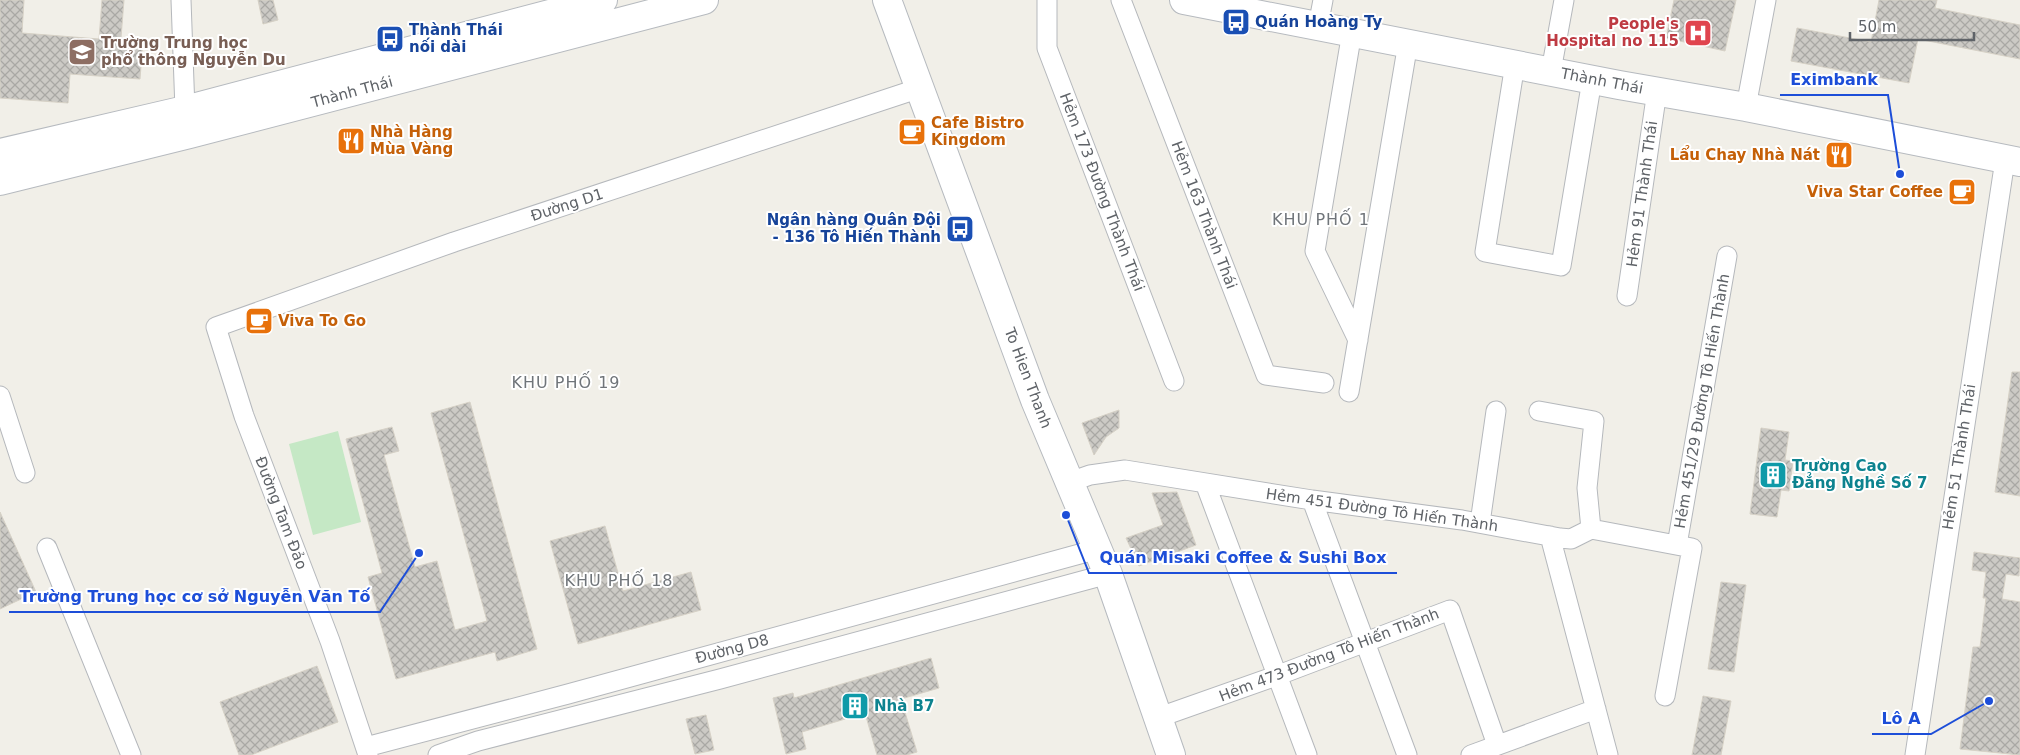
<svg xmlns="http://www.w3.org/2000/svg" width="2020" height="755" viewBox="0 0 2020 755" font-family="'DejaVu Sans',sans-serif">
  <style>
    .garden { fill: #c5e8c5 }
    .building { fill: url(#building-cross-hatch); stroke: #d6d1c6 }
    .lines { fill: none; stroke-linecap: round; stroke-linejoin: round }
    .street-casing { stroke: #b5b8bc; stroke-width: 21 }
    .secondary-casing { stroke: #b6babf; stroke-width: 30 }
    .street { stroke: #fff; stroke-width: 19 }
    .secondary { stroke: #fff; stroke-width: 28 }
    .labels { text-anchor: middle; stroke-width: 4; stroke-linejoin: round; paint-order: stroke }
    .transit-label { font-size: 15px; font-weight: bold; fill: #164399; stroke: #fff; text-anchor: start }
    .health-label { font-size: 15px; font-weight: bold; fill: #be3a42; stroke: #fff; text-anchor: end }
    .education-label { font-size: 15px; font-weight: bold; fill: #785e54; stroke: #fff; text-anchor: start }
    .street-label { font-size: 15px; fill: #5f6368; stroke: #fff }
    .food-label { font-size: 15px; font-weight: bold; fill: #c56008; stroke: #fff; text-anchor: start }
    .culture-label { font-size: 15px; font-weight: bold; fill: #0d838f; stroke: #fff; text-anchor: start }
    .neighbourhood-label { font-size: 16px; letter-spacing: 1px; fill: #70757a; stroke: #fff }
    .leader { fill: none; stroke: #1d4ed8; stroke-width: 2 }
    .callout-dot { fill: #1d4ed8; stroke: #fff; stroke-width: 2 }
    .callout-label { font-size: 16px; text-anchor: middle; font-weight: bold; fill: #1d4ed8; stroke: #fff; stroke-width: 4; stroke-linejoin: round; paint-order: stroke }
  </style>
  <defs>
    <pattern id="building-cross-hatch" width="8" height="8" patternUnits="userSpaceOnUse" patternTransform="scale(1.25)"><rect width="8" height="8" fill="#cccac5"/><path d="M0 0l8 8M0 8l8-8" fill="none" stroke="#a9a8a4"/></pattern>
  </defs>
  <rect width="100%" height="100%" fill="#f1efe8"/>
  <path class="garden" d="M338,431L361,522L313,535L289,444Z"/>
  <path class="building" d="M0,0H24L22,33L99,39L102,0H124L121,38L143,40L140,79L70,74L68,103L0,98Z
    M258,0H273L278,20L263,24Z
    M1674,0H1736L1725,51L1666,38Z
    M1879,0H1937L1935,8L2020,25V59L1918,39L1909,83L1791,61L1797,28L1871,42Z
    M2012,372H2020V496L1995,492Z
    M470,402L537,649L497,661L495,652L396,679L368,577L382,573L346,439L392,427L399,451L384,455L415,567L437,561L455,630L487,621L431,413Z
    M1119,410V428L1106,437L1094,455L1082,423Z
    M1761,428L1789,432L1785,460L1793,461L1789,491L1781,490L1777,517L1750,514Z
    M1177,492L1196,545L1139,566L1126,538L1163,525L1152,493Z
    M0,512L36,592L0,609Z
    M605,526L623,591L691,572L701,610L578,644L550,541Z
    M1974,552L2020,558L2019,576L2006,574L2002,599L2020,602V755L1960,749L1973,647H1980L1986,598H1983L1986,572L1972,570Z
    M1721,582L1746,585L1734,672L1708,669Z
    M931,658L939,688L901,699L917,752L907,755H877L865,713L802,732L806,749L786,754L773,698L793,693L794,698Z
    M317,666L338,722L251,755H239L220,702Z
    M1703,696L1731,701L1721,755H1692Z
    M706,715L714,750L695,754L686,719Z"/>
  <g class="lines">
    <defs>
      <path id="street" d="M181,0L185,110
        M1047,0V48L1174,381
        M1121,0L1266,375L1324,383
        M1318,26L1323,0
        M1352,32L1315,251L1358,340
        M1515,64L1485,252L1561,266L1592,80
        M1551,71L1564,0
        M1746,107L1766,0
        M1627,296L1657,91
        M1349,392L1408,43
        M0,396L25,473
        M1539,411L1594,421L1587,488L1591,529
        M1070,482L1090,475L1125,470L1312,500L1462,520L1560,538L1571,539L1591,529L1692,548L1665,696
        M1205,483L1307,755
        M1312,500L1407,755
        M1480,523L1496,411
        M1550,536L1608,755
        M1677,545L1727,256
        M47,548L131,755
        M1157,718L1276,676L1450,610L1497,745
        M366,747L568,694L1098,549
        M368,755L330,641L244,416L216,327L454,242L920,88
        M438,755L478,741L720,679L1108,574
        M1471,755L1596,709
        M1915,755L2005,160"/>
      <path id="secondary" d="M887,0L1035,400L1108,574L1171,755
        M1184,0L1619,85L1746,107L2020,162
        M0,153L185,110L603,0
        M0,181L190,134L704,0"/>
    </defs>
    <use href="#street" class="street-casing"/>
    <use href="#secondary" class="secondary-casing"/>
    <use href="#street" class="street"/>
    <use href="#secondary" class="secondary"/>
  </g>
  <defs>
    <symbol id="bus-square" viewBox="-11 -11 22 22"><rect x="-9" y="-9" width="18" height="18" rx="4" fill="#1a4fb4" stroke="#fff"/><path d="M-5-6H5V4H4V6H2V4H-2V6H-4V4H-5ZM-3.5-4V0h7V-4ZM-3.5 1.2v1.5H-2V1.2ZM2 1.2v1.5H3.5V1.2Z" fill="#fff"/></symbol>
    <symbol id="hospital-square" viewBox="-11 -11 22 22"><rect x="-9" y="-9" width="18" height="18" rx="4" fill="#e0444e" stroke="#fff"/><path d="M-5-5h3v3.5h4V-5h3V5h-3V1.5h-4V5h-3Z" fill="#fff"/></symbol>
    <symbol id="school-square" viewBox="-11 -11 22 22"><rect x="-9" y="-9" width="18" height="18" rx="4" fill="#8d6e63" stroke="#fff"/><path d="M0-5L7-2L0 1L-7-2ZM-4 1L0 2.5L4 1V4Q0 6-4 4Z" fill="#fff"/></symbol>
    <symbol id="cafe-square" viewBox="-11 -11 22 22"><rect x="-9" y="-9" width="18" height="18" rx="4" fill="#e8710a" stroke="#fff"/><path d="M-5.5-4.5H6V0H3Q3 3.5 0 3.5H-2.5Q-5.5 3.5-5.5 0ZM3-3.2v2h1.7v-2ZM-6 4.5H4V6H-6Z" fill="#fff"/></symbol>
    <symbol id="restaurant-square" viewBox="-11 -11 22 22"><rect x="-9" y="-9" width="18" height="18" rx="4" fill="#e8710a" stroke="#fff"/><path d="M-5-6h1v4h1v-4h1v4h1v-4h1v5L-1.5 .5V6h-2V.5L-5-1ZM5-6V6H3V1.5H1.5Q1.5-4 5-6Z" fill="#fff"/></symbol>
    <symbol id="building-square" viewBox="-11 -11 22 22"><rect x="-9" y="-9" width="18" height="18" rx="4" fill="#0f9aa8" stroke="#fff"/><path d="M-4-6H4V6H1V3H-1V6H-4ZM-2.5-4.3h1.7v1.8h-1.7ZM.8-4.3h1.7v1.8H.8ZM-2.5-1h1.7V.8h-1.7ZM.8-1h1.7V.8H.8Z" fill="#fff"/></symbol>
  </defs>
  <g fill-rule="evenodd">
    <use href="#bus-square" x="1220" y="6" width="32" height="32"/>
    <use href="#hospital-square" x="1682" y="17" width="32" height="32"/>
    <use href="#bus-square" x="374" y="23" width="32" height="32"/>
    <use href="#school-square" x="66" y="36" width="32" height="32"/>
    <use href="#cafe-square" x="896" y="116" width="32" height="32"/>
    <use href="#restaurant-square" x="335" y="125" width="32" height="32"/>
    <use href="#restaurant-square" x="1823" y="139" width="32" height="32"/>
    <use href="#cafe-square" x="1946" y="176" width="32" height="32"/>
    <use href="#bus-square" x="944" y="213" width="32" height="32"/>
    <use href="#cafe-square" x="243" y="305" width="32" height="32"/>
    <use href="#building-square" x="1757" y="459" width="32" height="32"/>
    <use href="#building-square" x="839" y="690" width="32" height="32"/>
  </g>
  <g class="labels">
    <g class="transit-label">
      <text x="1255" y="27">Quán Hoàng Ty</text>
      <text x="409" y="35">Thành Thái<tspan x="409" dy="17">nối dài</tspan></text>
      <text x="941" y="225" text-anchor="end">Ngân hàng Quân Đội<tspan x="941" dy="17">- 136 Tô Hiến Thành</tspan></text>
    </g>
    <g class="health-label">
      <text x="1679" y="29">People's<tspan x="1679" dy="17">Hospital no 115</tspan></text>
    </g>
    <g class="education-label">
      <text x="101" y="48">Trường Trung học<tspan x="101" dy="17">phổ thông Nguyễn Du</tspan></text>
    </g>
    <g class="street-label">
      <text transform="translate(1602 81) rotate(11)" y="5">Thành Thái</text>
      <text transform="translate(352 92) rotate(-15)" y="5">Thành Thái</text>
      <text transform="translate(1102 192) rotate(69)" y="5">Hẻm 173 Đường Thành Thái</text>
      <text transform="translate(1642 194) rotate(-82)" y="5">Hẻm 91 Thành Thái</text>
      <text transform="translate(567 205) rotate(-18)" y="5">Đường D1</text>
      <text transform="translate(1204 215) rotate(69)" y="5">Hẻm 163 Thành Thái</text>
      <text transform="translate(1028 378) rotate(69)" y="5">To Hien Thanh</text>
      <text transform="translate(1702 401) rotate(-80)" y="5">Hẻm 451/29 Đường Tô Hiến Thành</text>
      <text transform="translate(1959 457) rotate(-81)" y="5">Hẻm 51 Thành Thái</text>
      <text transform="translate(1382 510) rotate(8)" y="5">Hẻm 451 Đường Tô Hiến Thành</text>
      <text transform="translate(281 513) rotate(69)" y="5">Đường Tam Đảo</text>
      <text transform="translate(732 649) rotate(-15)" y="5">Đường D8</text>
      <text transform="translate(1329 655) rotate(-21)" y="5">Hẻm 473 Đường Tô Hiến Thành</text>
    </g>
    <g class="food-label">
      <text x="931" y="128">Cafe Bistro<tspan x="931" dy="17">Kingdom</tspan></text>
      <text x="370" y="137">Nhà Hàng<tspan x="370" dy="17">Mùa Vàng</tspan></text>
      <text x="1820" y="160" text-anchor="end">Lẩu Chay Nhà Nát</text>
      <text x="1943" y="197" text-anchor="end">Viva Star Coffee</text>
      <text x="278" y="326">Viva To Go</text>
    </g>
    <g class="culture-label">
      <text x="1792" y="471">Trường Cao<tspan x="1792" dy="17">Đẳng Nghề Số 7</tspan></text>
      <text x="874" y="711">Nhà B7</text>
    </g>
    <g class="neighbourhood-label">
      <text x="1321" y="225">KHU PHỐ 1</text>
      <text x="566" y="388">KHU PHỐ 19</text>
      <text x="619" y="586">KHU PHỐ 18</text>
    </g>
  </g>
  <path class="leader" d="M1900 174L1888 95H1780M1066 515L1089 573H1397M419 553L380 612H9M1989 701L1931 734H1872"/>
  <g class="callout-dot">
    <circle cx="1900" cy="174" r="5"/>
    <circle cx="1066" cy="515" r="5"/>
    <circle cx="419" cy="553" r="5"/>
    <circle cx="1989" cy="701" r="5"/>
  </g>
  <g class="callout-label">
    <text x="1834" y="85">Eximbank</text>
    <text x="1243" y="563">Quán Misaki Coffee &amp; Sushi Box</text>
    <text x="195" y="602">Trường Trung học cơ sở Nguyễn Văn Tố</text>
    <text x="1901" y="724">Lô A</text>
  </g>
  <path d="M1850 32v8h124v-8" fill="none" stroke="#5f6368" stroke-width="2.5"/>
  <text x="1858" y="32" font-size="15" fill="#5f6368" stroke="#ffffff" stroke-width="4" paint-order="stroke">50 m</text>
</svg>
